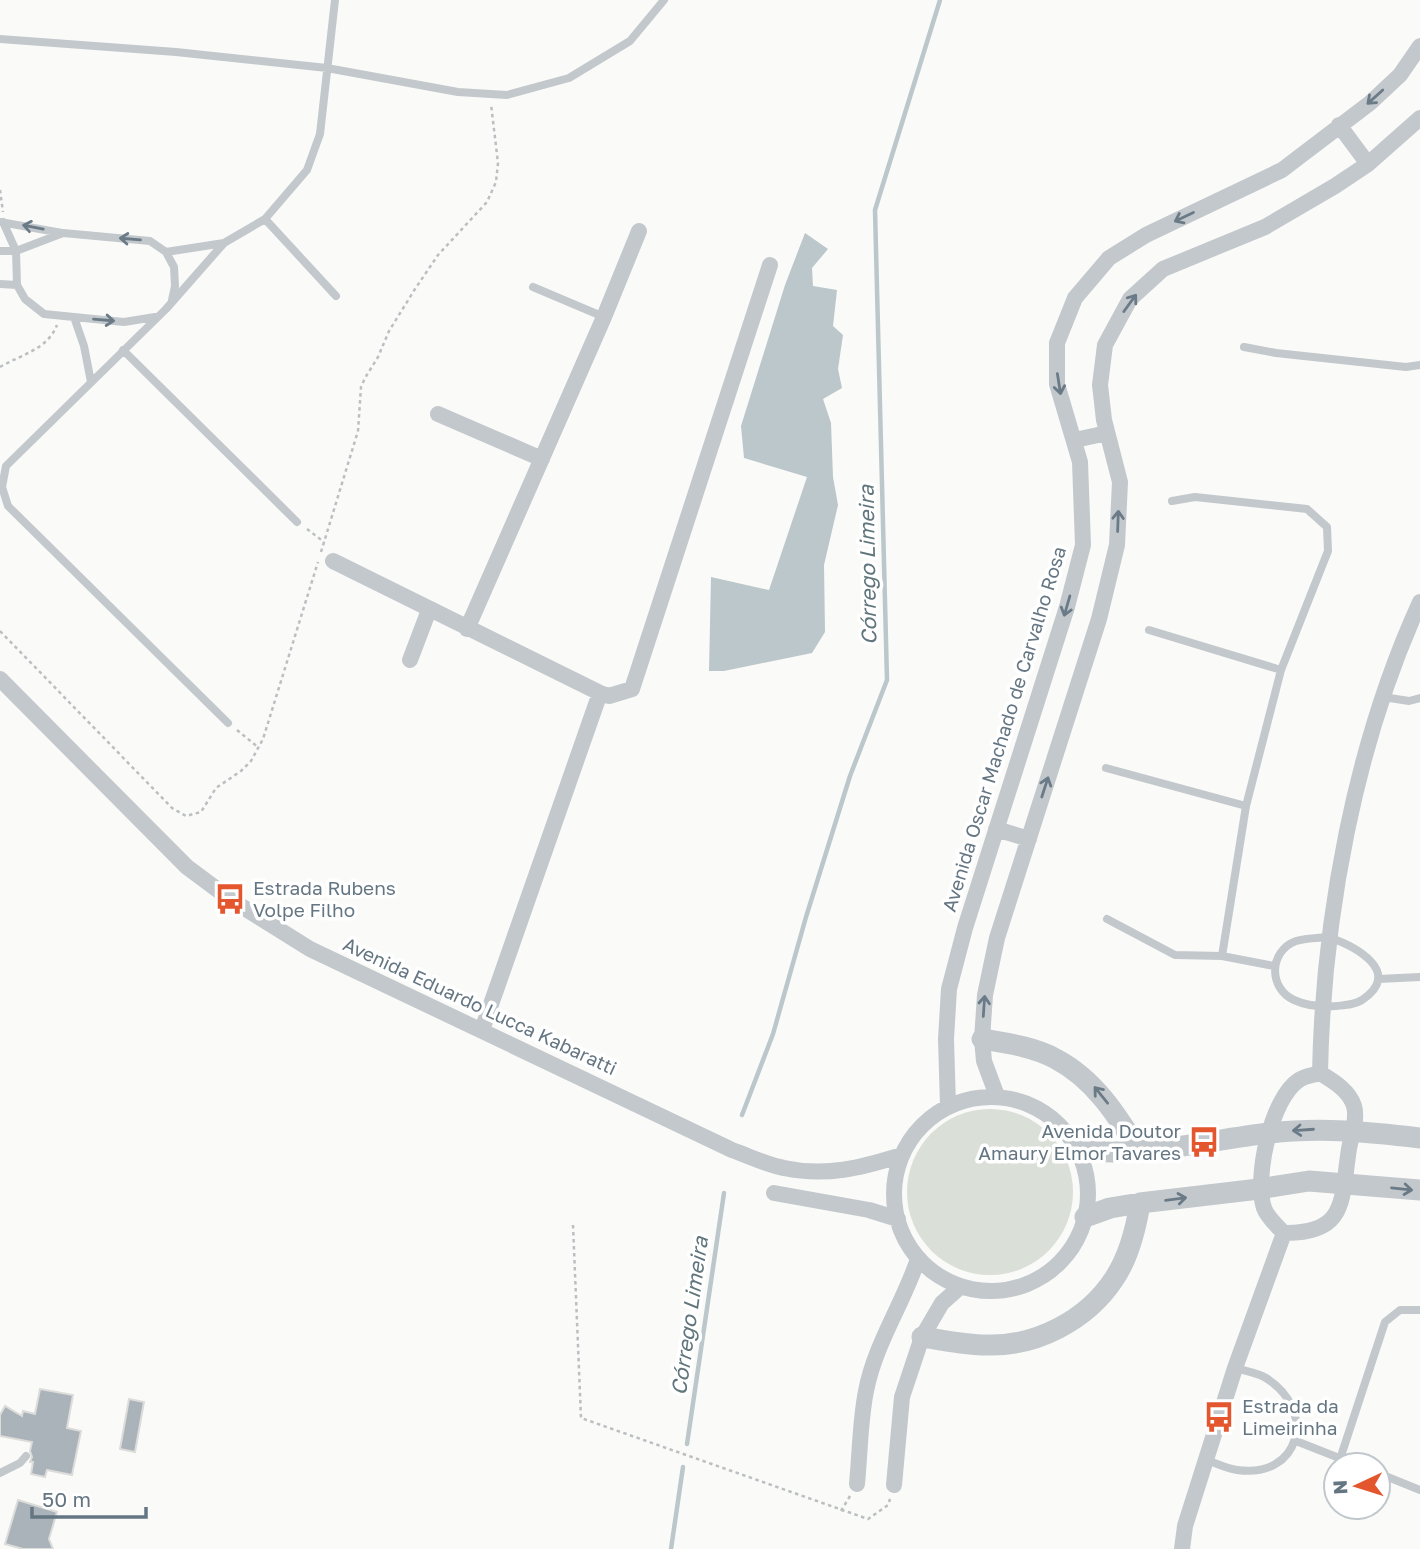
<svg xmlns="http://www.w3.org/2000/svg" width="1420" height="1549" viewBox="0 0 1420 1549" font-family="'Golos Text',sans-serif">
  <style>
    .green { fill: #dadfd7 }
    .water { fill: #bbc7cb }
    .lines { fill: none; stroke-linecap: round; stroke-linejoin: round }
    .stream { stroke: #bbc7cb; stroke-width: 4.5 }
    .building { fill: #aab3b9; stroke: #dcdcda; stroke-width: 2 }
    .path { stroke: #bbbfc2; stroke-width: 2.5; stroke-dasharray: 3.5 3.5; stroke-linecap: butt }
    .service { stroke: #c3c8cc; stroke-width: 8 }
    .minor { stroke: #c3c8cc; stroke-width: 16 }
    .tertiary { stroke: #c3c8cc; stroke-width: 21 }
    .oneway { stroke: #6a7a87 }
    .labels { text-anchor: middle; stroke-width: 7; stroke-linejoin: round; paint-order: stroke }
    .street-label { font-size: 19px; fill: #657683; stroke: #fff }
    .poi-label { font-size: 19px; fill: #657683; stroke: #fff; text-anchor: start }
    .water-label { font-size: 21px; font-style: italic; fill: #60757c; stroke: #fff }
  </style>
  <rect width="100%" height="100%" fill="#fafaf8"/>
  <path class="green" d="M907 1192a83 83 0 1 1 166 0a83 83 0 1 1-166 0Z"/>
  <path class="water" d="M805,233L828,249L812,268L813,286L837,290L833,326L843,335L838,369L842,388L823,399L831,423L833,477L838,505L824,565L825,632L812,653L724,671H709L711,577L769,590L807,477L744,458L741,426L785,285Z"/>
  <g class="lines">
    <path class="stream" d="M742,1115L773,1034L806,917L850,776L887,680L875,210L940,0
      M687,1444L724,1193
      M671,1549L683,1467"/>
  </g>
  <path class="building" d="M40,1389L73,1395L67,1428L81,1431L72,1475L47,1470L45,1477L31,1474L33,1462H30L32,1457L30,1451L32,1442L0,1436V1415L5,1406L22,1416L23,1411L35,1414Z
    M129,1399L144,1402L135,1452L120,1449Z
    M18,1500L57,1512L49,1539L53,1549H23L5,1544Z"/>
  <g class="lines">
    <path class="path" d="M0,190L3,212
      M0,367C22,354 47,350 57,325
      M307,529L324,542
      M321,552L358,431L361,387L365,378L378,357L389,331L415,289L438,255L487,202L496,182L498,163L491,104
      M0,631L172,808L186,816L201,812L216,788L241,771L251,761L263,739L318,562
      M237,730L259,748
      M573,1225L581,1418L868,1519L888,1505L890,1499
      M841,1511L850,1496"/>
    <path class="service" d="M0,39L176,52L327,68L458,92L507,95L569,78L630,41L664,0
      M265,219L336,296
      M0,222L62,233
      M0,251H16L3,222
      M166,252L224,243
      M0,284L17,285
      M533,287L604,317
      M74,317L84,346L91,382
      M155,317L124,322L44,314L25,299L17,285L16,251L63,233L150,241L166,252L174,267L175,286L172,300
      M1244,347L1276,353L1406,367L1420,365
      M123,350L297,522
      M1172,501L1195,497L1307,509L1327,527L1328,551L1281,670L1246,806L1222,956
      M1149,630L1281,670
      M1383,697L1409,701L1420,698
      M228,723L8,506L2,487L6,466L166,309L224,243L265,219L307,170L320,134L335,0
      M1106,768L1246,806
      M1107,919L1175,955L1222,956L1274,966
      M1328,937C1355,946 1404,972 1362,1000C1354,1005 1346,1005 1336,1006C1322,1007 1307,1006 1294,1000C1268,988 1269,951 1296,941C1305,938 1318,938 1328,937Z
      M1378,979L1420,977
      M1296,1441L1357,1465
      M1340,1459L1385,1322L1400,1310H1420
      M1206,1460C1216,1463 1227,1469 1237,1470C1300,1479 1318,1411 1266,1378C1258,1373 1245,1371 1235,1368
      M0,1473L20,1463L26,1456
      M1378,1473L1420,1490"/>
    <path class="minor" d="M1339,125L1368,164
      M438,414L542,459
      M1075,440L1107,433
      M333,561L600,693L609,696L632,689L770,265
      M467,629L604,317L639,231
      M410,660L429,610
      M0,679L187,867L230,899L310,949L732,1150C749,1156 767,1165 784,1168C826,1177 861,1168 902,1155
      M996,829L1029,839
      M482,1030L600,693
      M1320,1073C1323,917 1355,744 1420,602
      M1320,1073C1333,1081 1349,1090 1354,1106C1358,1119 1351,1137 1349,1149C1341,1199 1348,1234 1284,1233C1277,1226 1267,1217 1264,1208C1254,1178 1271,1098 1299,1080C1304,1076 1314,1075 1320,1073Z
      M997,1096L984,1061L982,1039L985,995L997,938L1099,619L1117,545L1120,482L1104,420L1100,385L1105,345L1130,299L1163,269L1265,227L1335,186L1368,164L1420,118
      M894 1194a97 97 0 1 1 194 0a97 97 0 1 1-194 0Z
      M948,1106L946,1039L949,989L965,928L1067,607L1083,545L1080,462L1057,384V343L1075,298L1109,258L1146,235L1282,170L1370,103L1400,75L1420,46
      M774,1193L869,1210L898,1219
      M857,1484C860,1453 860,1421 866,1391C875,1344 903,1304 918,1259
      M894,1485L902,1397L922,1337L942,1303L960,1287
      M1182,1549L1185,1526L1235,1368L1284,1233"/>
    <path class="tertiary" d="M982,1039C1006,1043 1035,1047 1056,1059C1094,1079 1117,1115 1139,1151
      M1078,1150C1143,1158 1207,1140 1270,1133C1321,1127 1370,1132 1420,1138
      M1085,1217L1110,1208L1140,1203L1259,1189L1309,1181L1420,1190
      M922,1337C943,1340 965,1345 986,1345C1036,1347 1087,1320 1114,1279C1129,1257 1136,1228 1140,1203"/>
  </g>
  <defs><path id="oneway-shaft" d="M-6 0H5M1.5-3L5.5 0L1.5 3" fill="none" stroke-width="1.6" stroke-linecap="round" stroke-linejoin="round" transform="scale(1.75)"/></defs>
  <g class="oneway">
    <use href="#oneway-shaft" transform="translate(1375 97) rotate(138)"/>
    <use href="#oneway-shaft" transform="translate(1184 217) rotate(154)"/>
    <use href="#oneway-shaft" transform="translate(33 227) rotate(-169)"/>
    <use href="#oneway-shaft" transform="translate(130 239) rotate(-175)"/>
    <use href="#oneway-shaft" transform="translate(1130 303) rotate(-54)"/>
    <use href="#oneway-shaft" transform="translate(104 320) rotate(5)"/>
    <use href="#oneway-shaft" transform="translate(1059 384) rotate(81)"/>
    <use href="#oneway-shaft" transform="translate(1118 521) rotate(-88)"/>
    <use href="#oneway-shaft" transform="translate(1067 606) rotate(106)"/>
    <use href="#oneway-shaft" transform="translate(1045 787) rotate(-72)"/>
    <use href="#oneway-shaft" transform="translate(984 1006) rotate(-86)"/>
    <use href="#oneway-shaft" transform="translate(1101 1095) rotate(-129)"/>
    <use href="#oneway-shaft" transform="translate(1303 1130) rotate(176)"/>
    <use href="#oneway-shaft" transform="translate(1402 1189) rotate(6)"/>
    <use href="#oneway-shaft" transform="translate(1176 1199) rotate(-7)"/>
  </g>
  <defs>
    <symbol id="bus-bare" viewBox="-9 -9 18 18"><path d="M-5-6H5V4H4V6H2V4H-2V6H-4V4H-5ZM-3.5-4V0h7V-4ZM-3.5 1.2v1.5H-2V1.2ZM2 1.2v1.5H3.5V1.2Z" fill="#e4572e" stroke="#fff" stroke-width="2.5" paint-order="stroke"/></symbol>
  </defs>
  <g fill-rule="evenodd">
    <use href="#bus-bare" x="208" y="877" width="44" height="44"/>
    <use href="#bus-bare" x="1182" y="1120" width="44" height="44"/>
    <use href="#bus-bare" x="1197" y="1395" width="44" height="44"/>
  </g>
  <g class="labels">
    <g class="street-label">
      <text transform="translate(1004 729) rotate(-73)" y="7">Avenida Oscar Machado de Carvalho Rosa</text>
      <text transform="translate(480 1006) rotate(25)" y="7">Avenida Eduardo Lucca Kabaratti</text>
    </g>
    <g class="poi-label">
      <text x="253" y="895">Estrada Rubens<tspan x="253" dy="22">Volpe Filho</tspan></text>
      <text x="1181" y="1138" text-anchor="end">Avenida Doutor<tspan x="1181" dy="22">Amaury Elmor Tavares</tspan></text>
      <text x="1242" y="1413">Estrada da<tspan x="1242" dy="22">Limeirinha</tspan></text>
    </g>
    <g class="water-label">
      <text transform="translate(868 565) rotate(-91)" y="7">Córrego Limeira</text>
      <text transform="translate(690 1316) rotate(-82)" y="7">Córrego Limeira</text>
    </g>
  </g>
  <g transform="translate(1357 1486) rotate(266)"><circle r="33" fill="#ffffff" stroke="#c1c8cd" stroke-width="2"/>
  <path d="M0-5L12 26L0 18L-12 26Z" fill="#e4572e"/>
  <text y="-10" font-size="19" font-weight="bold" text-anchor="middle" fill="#657683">N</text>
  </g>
  <path d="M32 1507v10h114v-10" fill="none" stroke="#657683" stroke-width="3.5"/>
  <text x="42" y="1507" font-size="21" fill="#657683" stroke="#ffffff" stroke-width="5" paint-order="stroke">50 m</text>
</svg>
